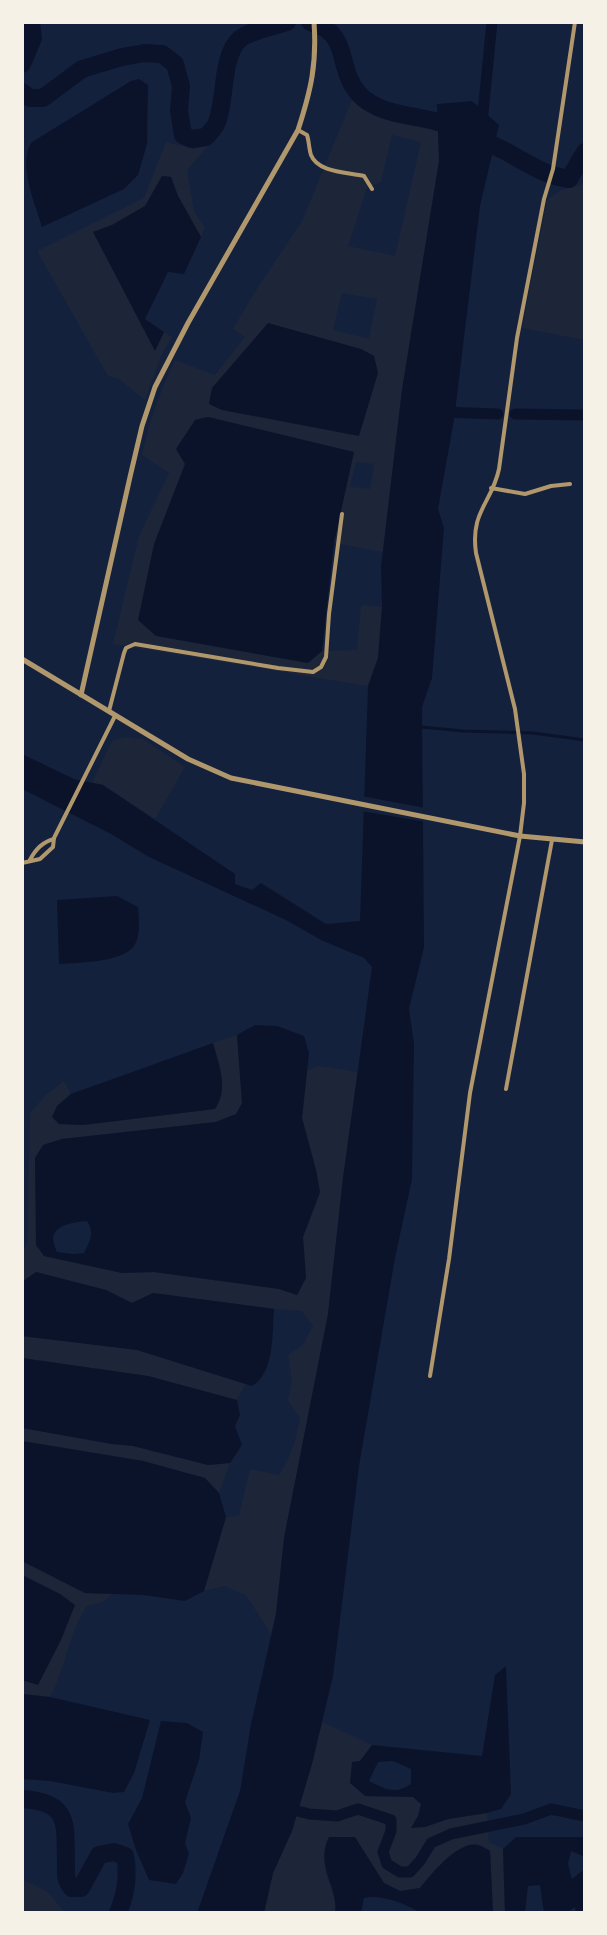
<svg xmlns="http://www.w3.org/2000/svg" width="607" height="1935" viewBox="0 0 607 1935" font-family="Poppins,sans-serif">
  <style>
    .green { fill: #1d2539; fill-rule: evenodd }
    .water { fill: #0b132b; fill-rule: evenodd }
    .pier { fill: #14213d }
    .lines { fill: none; stroke-linecap: round; stroke-linejoin: round }
    .stream { stroke: #0b132b; stroke-width: 3 }
    .canal { stroke: #0b132b; stroke-width: 11 }
    .river { stroke: #0b132b; stroke-width: 18 }
    .minor { stroke: #b1986c; stroke-width: 4 }
    .tertiary { stroke: #b1986c; stroke-width: 5 }
  </style>
  <rect width="100%" height="100%" fill="#14213d"/>
  <path class="green" d="M352,100L391,120L438,129L439,161L402,390L383,552L334,543L353,452L208,417L195,420L185,464L181,474L307,663L322,651L357,650L361,605L382,607L378,658L368,686L113,644L139,536L169,473L142,455C149,422 160,391 175,360L215,375L245,337L233,329L255,292L302,221ZM392,135L421,142L395,256L348,246L367,188L381,182ZM342,293L377,299L369,339L333,330ZM356,462L374,464L370,489L350,487Z
    M166,142L194,149L208,146L187,170L194,211L205,228L201,237L178,196L171,177L163,176L145,206L114,224L154,350L164,332L172,337L162,354L145,400L119,379L108,376L37,251L144,198Z
    M583,184H585V340L522,328L547,200L561,190Z
    M124,737L143,739L185,767L155,819L103,785L92,783L112,741Z
    M237,1035L242,1103L236,1114L216,1122L62,1139L43,1145L44,1256L122,1273L154,1272L279,1289L297,1295L306,1278L303,1237L320,1192L316,1170L302,1118L307,1071L318,1066L358,1072L343,1178L328,1314L284,1538L276,1614L271,1634L246,1595L225,1586L204,1591L226,1517L239,1516L250,1469L279,1475C291,1457 296,1440 300,1418L288,1401L292,1381L288,1355L303,1345L313,1326L302,1311L274,1309L153,1293L132,1303L106,1290L36,1272L22,1282V1253L27,1244L30,1113L46,1095L64,1081L71,1094L57,1106L59,1124L83,1125L214,1109L222,1079L213,1043Z
    M22,1336L137,1350L245,1384L237,1400L148,1376L22,1358Z
    M22,1428L112,1444L133,1446L208,1465L230,1463L219,1493L205,1478L143,1461L22,1441Z
    M22,1561L85,1593L112,1594L102,1602L87,1606C68,1634 66,1668 50,1697L22,1694V1680L38,1685L60,1594L22,1575Z
    M322,1722L372,1745L360,1761L352,1762L365,1796L413,1797L421,1804L418,1816L412,1827H425L448,1819L487,1813L489,1842L503,1849L505,1913H493L490,1851C487,1849 483,1846 479,1845C459,1840 431,1874 420,1888L400,1891L384,1883L325,1871L336,1903L335,1913H264L273,1873L292,1831Z
    M22,1879L48,1892L65,1913H22Z"/>
  <path class="water" d="M139,79L148,85L147,144L138,175L124,189L42,227C35,203 17,163 32,142L131,81Z
    M472,101L499,125L480,206L454,420L438,509L444,528L432,678L422,707L424,947L409,1009L414,1044L412,1179L395,1258L359,1466L333,1676L312,1764L292,1831L273,1873L264,1913H197L240,1791L251,1724L276,1614L284,1538L328,1314L343,1178L372,967L364,958L321,940L286,920L149,857L111,834L22,789V754L74,779L103,785L235,874V884L252,890L261,883L326,924L360,921L368,686L378,658L382,607L381,567L402,390L439,161L437,104Z
    M162,176L171,177L178,196L201,237L184,274L168,272L145,319L164,332L155,351L93,232L114,224L145,206Z
    M268,323L361,349L374,356L378,373L359,436L222,410L209,404L212,388Z
    M208,417L354,452L334,543L322,651L308,663L156,636L138,620L154,544L185,464L176,449L195,420Z
    M117,896L138,907C139,919 141,935 134,946C123,962 78,963 59,964L57,900Z
    M255,1025L277,1026L304,1036L309,1053L302,1118L316,1170L320,1192L303,1237L306,1278L297,1295L279,1289L154,1272L122,1273L44,1256L36,1245L35,1158L43,1145L62,1139L216,1122L236,1114L242,1103L237,1035ZM87,1221C95,1233 90,1241 84,1253L74,1254L57,1252C56,1251 53,1240 53,1239C54,1224 76,1222 87,1221Z
    M213,1043C219,1065 229,1089 215,1109L83,1125L59,1124L52,1117L57,1106L71,1094Z
    M36,1272L106,1290L132,1303L153,1293L274,1309C272,1334 275,1372 252,1386L137,1350L22,1336V1282Z
    M22,1358L148,1376L237,1400L240,1415L235,1426L242,1445L230,1463L208,1465L133,1446L112,1444L22,1428Z
    M22,1441L143,1461L205,1478L219,1493L226,1517L204,1591L185,1601L143,1595L85,1593L22,1561Z
    M22,1575L60,1594L75,1605L61,1640L38,1685L22,1680Z
    M506,1666L511,1794L501,1809L487,1813L448,1819L425,1827L411,1828L418,1816L421,1804L413,1797L365,1796L350,1783L352,1762L360,1761L372,1745L482,1756L495,1675ZM393,1761L411,1769V1784C395,1795 385,1789 369,1781L378,1762Z
    M22,1694L50,1697L150,1720L134,1773L124,1792L113,1793L50,1781L22,1779Z
    M161,1721L187,1723L203,1732L199,1760L185,1802L191,1818L185,1843L189,1854L183,1873L176,1884L149,1880L136,1850L128,1824L142,1798Z
    M329,1837H355L384,1883L400,1891L420,1888C431,1874 459,1840 478,1845C482,1846 487,1849 490,1851L493,1913H420C407,1904 380,1894 364,1898L361,1913H335C339,1886 314,1866 329,1837Z
    M516,1837H585V1857L571,1851L568,1864L572,1879L582,1871L585,1873V1913H576L575,1907L567,1913H544L540,1885L528,1886L525,1913H505L503,1849Z"/>
  <path class="pier" d="M361,796L426,808L427,822L361,811Z"/>
  <g class="lines">
    <path class="stream" d="M421,727L463,731L533,733L585,740"/>
    <path class="canal" d="M482,123L492,22
      M443,412L498,414
      M515,414L585,415
      M287,1808L309,1814L337,1816L358,1809L391,1820V1831L383,1852L387,1864L400,1872H410L420,1861L431,1843L451,1834L524,1819L551,1809L585,1816"/>
    <path class="river" d="M310,22C352,33 335,67 359,94C380,117 418,114 445,124C466,132 487,142 507,152C527,163 546,176 569,179L585,152
      M22,64L33,38L31,22
      M22,92L30,98H43L82,69L122,57L144,53L162,54L175,64L181,86L179,111L183,135L192,139L206,137C210,132 215,128 217,122C226,100 221,55 240,39C252,30 272,27 287,22
      M22,1799C71,1802 65,1824 66,1865C66,1875 65,1880 72,1888H81L99,1855L114,1852L125,1856C129,1876 126,1894 118,1913"/>
    <path class="minor" d="M298,130L307,135C309,141 309,149 311,155C318,173 348,172 364,176L372,189
      M491,488L525,494L551,486L570,484
      M109,711L124,653L126,648L135,644L278,668L313,672L321,667L326,657L329,614L342,514
      M30,860C35,850 42,842 54,839
      M22,863L40,859L53,847L54,838L115,716
      M506,1089L552,840
      M430,1376L449,1259L470,1093L520,836L524,803V774L515,709L476,553C470,511 492,503 499,469L517,338L544,199L553,169L575,22"/>
    <path class="tertiary" d="M22,659L188,759L231,778L520,836L585,842
      M81,695L130,477L142,426L155,387L188,323L298,130C311,90 317,64 314,22"/>
  </g>
  <rect width="607" height="1935" fill="none" stroke="#f6f1e7" stroke-width="48"/>
</svg>
